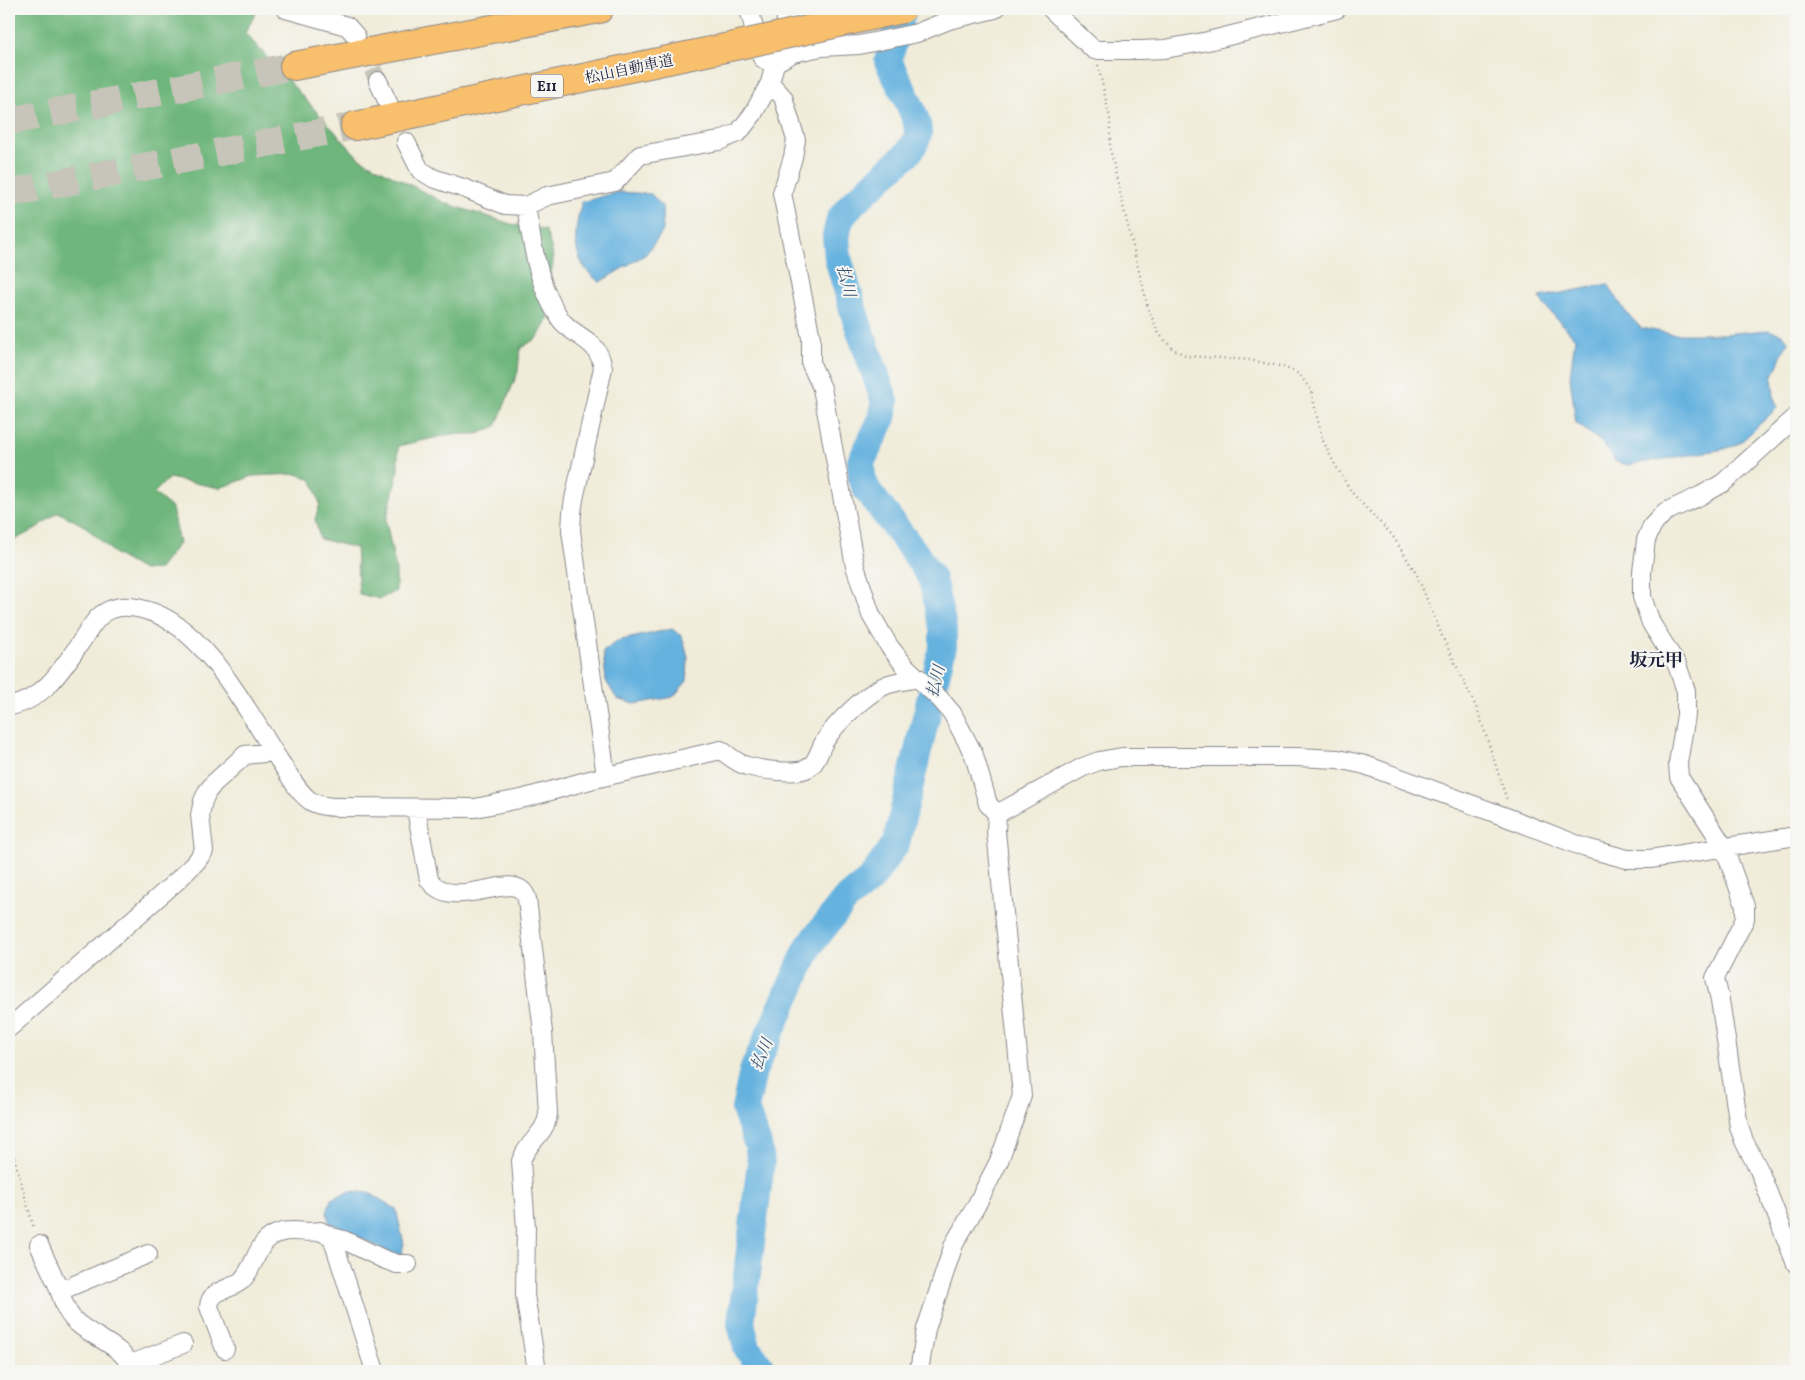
<svg xmlns="http://www.w3.org/2000/svg" width="1805" height="1380" viewBox="0 0 1805 1380" font-family="Vollkorn,'Noto Serif JP',serif">
  <style>
    .forest { fill: #6eb67c; stroke: #486c5c }
    .water { fill: #66b2df; stroke: #446a8d }
    .lines { fill: none; stroke-linecap: round; stroke-linejoin: round }
    .river { stroke: #66b2df; stroke-width: 28 }
    .minor-tunnel { stroke: #c7c4b9; stroke-width: 18; stroke-dasharray: 18 9; stroke-linecap: butt }
    .motorway-tunnel { stroke: #c7c4b9; stroke-width: 28; stroke-dasharray: 28 14; stroke-linecap: butt }
    .minor-casing { stroke: #89878a; stroke-width: 20 }
    .motorway-casing { stroke: #89878a; stroke-width: 30 }
    .path { stroke: #89878a; stroke-width: 2.5; stroke-dasharray: 1 4; stroke-linecap: butt }
    .minor { stroke: #fff; stroke-width: 18 }
    .motorway { stroke: #f8bf6c; stroke-width: 28 }
    .motorway-bridge-casing { stroke: #89878a; stroke-width: 30; stroke-linecap: butt }
    .motorway-bridge { stroke: #f8bf6c; stroke-width: 28 }
    .labels { text-anchor: middle; stroke-width: 4; stroke-linejoin: round; paint-order: stroke }
    .shield { fill: #f6f6f2; stroke: #626272; stroke-width: 1 }
    .shield-label { font-size: 14px; font-weight: bold; fill: #22223b }
    .street-label { font-size: 15px; fill: #22223b; stroke: #f6f6f2 }
    .water-label { font-size: 16px; font-style: italic; fill: #3a5474; stroke: #f6f6f2 }
    .quarter-label { font-size: 18px; font-weight: bold; fill: #22223b; stroke: #f6f6f2 }
  </style>
  <rect width="100%" height="100%" fill="#f6f6f2"/>
  <filter id="ink" filterUnits="userSpaceOnUse"><feTurbulence type="fractalNoise" baseFrequency=".02" numOctaves="2"/><feDisplacementMap in="SourceGraphic" scale="10" xChannelSelector="R" yChannelSelector="G"/><feConvolveMatrix kernelMatrix="1 2 1 2 8 2 1 2 1" color-interpolation-filters="sRGB"/></filter>
  <filter id="wash" filterUnits="userSpaceOnUse"><feTurbulence type="fractalNoise" baseFrequency=".0096" numOctaves="4" result="noise"/><feDisplacementMap in="SourceGraphic" scale="20" xChannelSelector="R" yChannelSelector="G"/><feGaussianBlur stdDeviation="1.12" result="paint"/><feColorMatrix in="noise" values="0 0 0 0 0 0 0 0 0 0 0 0 0 0 0 0 0 1.4 0 .05"/><feComposite in="paint" operator="in"/></filter>
  <g filter="url(#wash)">
    <rect width="100%" height="100%" fill="#f0ecd9"/>
    <path class="forest" d="M9,9H258L245,33L359,158L445,203L511,224L545,230C558,261 554,268 541,297L549,317L538,337L520,349L518,372L496,426L478,434H452L398,446V472L386,521L396,570V591L380,599L359,594L356,548L320,539L315,519L320,504L312,480L297,474L253,476L220,488L169,478L154,493L172,508L179,543L159,569L143,570L115,554L86,527L58,512L37,528L9,543Z"/>
    <path class="water" d="M618,192L651,194L662,206L663,231L646,254L600,282C570,262 573,233 582,202Z
      M1608,284L1625,311L1641,328L1672,334H1723L1768,330L1782,334L1788,341L1772,378L1774,396L1777,408L1740,443L1725,449L1628,465L1615,461L1605,445L1576,423L1570,377L1575,338L1544,305L1540,297Z
      M672,629L682,636L688,658L687,681L673,697L635,704L617,699L606,681L603,652L617,641Z
      M351,1191L370,1193L396,1209L404,1244L401,1255L392,1254L329,1222L327,1212L331,1199Z"/>
    <g class="lines">
      <path class="river" d="M763,1371L747,1348L741,1323L761,1162L758,1145L745,1109L753,1071L809,946L845,900L871,879L896,843L943,646V628L932,579L915,553L867,490L862,478L861,462L882,419L885,402L856,319L838,258L836,236L840,219L852,204L909,152C913,146 918,139 918,131C918,116 895,76 888,61L903,9"/>
    </g>
  </g>
  <g filter="url(#ink)">
    <g class="lines">
      <path class="minor-tunnel" d="M361,45L378,81"/>
      <path class="motorway-tunnel" d="M9,121L294,66
        M9,193L355,126"/>
      <defs>
        <path id="minor" d="M286,9L347,26L356,36
          M749,9L762,58L767,61L775,63L793,53L821,47L859,45L917,33L949,20L995,9
          M789,9L770,83L783,97L796,140L793,157L782,193L811,338V364L822,388L855,566L871,615L889,646L905,666L940,699L952,713L974,755L988,804L997,814
          M1051,9L1094,50H1140L1165,49L1208,41L1337,9
          M378,81L390,107
          M406,142L420,170L433,178L466,189L505,205L526,206L547,196L615,182L640,155L719,141L739,132L753,114L770,83
          M526,206C532,241 536,275 553,307C556,311 558,316 561,320C576,339 598,338 603,368L574,499L572,513L571,531L606,776
          M1796,417L1723,483L1700,496L1665,512L1652,526L1646,540L1642,572V597L1651,623L1677,665L1686,691V715L1678,763L1679,777L1724,847L1745,906V919L1715,978L1720,1000L1739,1127L1744,1141L1759,1170L1796,1264
          M9,706C45,701 66,663 85,636C90,628 96,618 104,613C116,605 132,606 145,610C203,624 248,712 279,760C288,773 298,793 312,802C320,806 329,807 338,807L475,808L525,798L590,780L721,750C729,756 738,764 747,766C761,770 796,775 808,768C817,763 819,751 824,742C835,724 868,691 889,684C898,681 909,680 919,678
          M416,809L429,880C456,916 517,864 527,899L543,1032L548,1113C547,1133 527,1142 521,1161L526,1228L525,1295L537,1371
          M9,1028L178,880L196,862L204,851L200,815L203,801L207,792L214,783L245,755L274,752
          M332,1237L375,1371
          M39,1245C45,1258 51,1271 57,1284C62,1296 64,1309 73,1319C89,1337 127,1346 132,1371
          M60,1291L148,1254
          M225,1349L209,1307C210,1288 231,1291 242,1280C257,1265 255,1241 279,1233C293,1228 306,1234 320,1231L332,1237L344,1240L383,1259L397,1264H408
          M131,1364L183,1344
          M919,1371L926,1329L954,1244L976,1206L999,1161L1022,1096L996,831L997,814L1083,767L1099,761L1122,757H1296L1338,759L1365,765L1514,820L1586,848L1627,859H1650L1796,836"/>
        <path id="motorway" d="M294,66L599,9
          M355,126L739,45"/>
      </defs>
      <use href="#minor" class="minor-casing"/>
      <use href="#motorway" class="motorway-casing"/>
      <path class="path" d="M1098,65L1110,118V149L1124,210L1148,308L1159,334L1173,349L1187,356L1250,360L1284,367L1299,374L1311,390L1322,439L1334,463L1353,494L1392,535L1417,575L1442,636L1478,711L1507,800
        M9,1149L14,1157L34,1229"/>
      <use href="#minor" class="minor"/>
      <use href="#motorway" class="motorway"/>
      <defs>
        <path id="motorway-bridge" d="M739,45L902,9"/>
      </defs>
      <use href="#motorway-bridge" class="motorway-bridge-casing"/>
      <use href="#motorway-bridge" class="motorway-bridge"/>
    </g>
  </g>
  <g class="labels">
    <rect class="shield" x="531" y="74.5" width="32" height="23" rx="4"/>
    <g class="shield-label">
      <text x="547" y="91">E11</text>
    </g>
    <g class="street-label">
      <text transform="translate(629 69) rotate(-12)" y="5">松山自動車道</text>
    </g>
    <g class="water-label">
      <text transform="translate(847 281) rotate(76)" y="6">払川</text>
      <text transform="translate(935 681) rotate(-76)" y="6">払川</text>
      <text transform="translate(761 1054) rotate(-67)" y="6">払川</text>
    </g>
    <g class="quarter-label">
      <text x="1656" y="666">坂元甲</text>
    </g>
  </g>
  <rect width="1805" height="1380" fill="none" stroke="#f6f6f2" stroke-width="30"/>
</svg>
